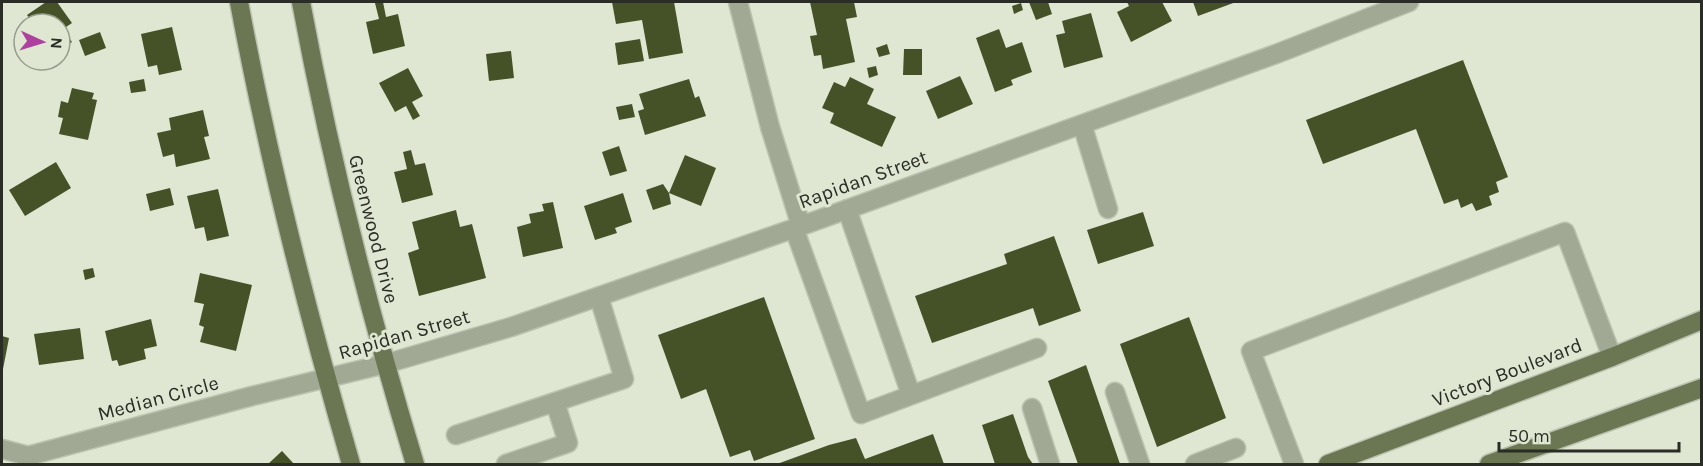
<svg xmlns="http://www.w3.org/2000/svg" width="1703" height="466" viewBox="0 0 1703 466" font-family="Karla,sans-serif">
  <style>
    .building { fill: #455228 }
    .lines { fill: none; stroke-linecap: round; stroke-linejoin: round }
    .minor-casing { stroke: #bbc2b0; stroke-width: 21 }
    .major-casing { stroke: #bbc2b0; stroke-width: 21 }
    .minor { stroke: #a1a994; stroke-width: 18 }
    .major { stroke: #6b7753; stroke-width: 18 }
    .labels { text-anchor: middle; stroke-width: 6; stroke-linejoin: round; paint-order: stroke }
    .street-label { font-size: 20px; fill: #2a2d25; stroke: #dfe7d3 }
  </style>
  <rect width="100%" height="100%" fill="#dfe7d3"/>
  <path class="building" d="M46,2H57L72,23L63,29L72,42L60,50V24H33L27,15Z
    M383,2L386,17L398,14L405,46L373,54L366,22L379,19L375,3Z
    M612,2H674L683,53L649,59L642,20L616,24Z
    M810,2H854L857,17L846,19L855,62L823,69L821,55L814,56L810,36L817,35Z
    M1029,2H1048L1052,14L1036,20Z
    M1127,2H1162L1172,21L1131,42L1117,12L1129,6Z
    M1193,2H1236L1198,16Z
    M1021,3L1023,10L1014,14L1012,6Z
    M1091,13L1103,57L1064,68L1056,35L1065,33L1062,21Z
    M172,27L182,70L159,75L157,65L148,67L141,34Z
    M999,29L1006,48L1022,42L1032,72L1011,80L1013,85L995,92L976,38Z
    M100,32L106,48L85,56L79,40Z
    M640,39L644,61L618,65L615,43Z
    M887,44L890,54L879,57L876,48Z
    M904,49H922V75H903Z
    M511,51L514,78L489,81L486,54Z
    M1463,60L1508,177L1496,182L1499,192L1489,196L1492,205L1476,211L1472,203L1461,208L1458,199L1444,204L1416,129L1323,164L1306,120Z
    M876,66L878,75L869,78L867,68Z
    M408,68L423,96L412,102L420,116L413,120L406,106L395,112L379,83Z
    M960,76L973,104L938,119L926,91Z
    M850,77L874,89L867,104L896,117L882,147L830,123L834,113L822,108L834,82L845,87Z
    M144,79L146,91L131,93L129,82Z
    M689,79L695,98L699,96L706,116L645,135L638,111L644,109L639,94Z
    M72,88L94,93L92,99L97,100L88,140L59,134L63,118L58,117L61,101L68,103Z
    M632,104L635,117L619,120L616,107Z
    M203,110L209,136L204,137L210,159L176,167L174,154L163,157L157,133L171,130L169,118Z
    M619,146L627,171L610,176L602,152Z
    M411,150L415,165L425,163L433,195L402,203L394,172L407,169L403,152Z
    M685,155L716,168L701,206L669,193Z
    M56,162L71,188L25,216L9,190Z
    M663,184L669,193L671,204L653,210L646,190Z
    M170,188L174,205L150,211L146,194Z
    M218,189L229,236L207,241L204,227L195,229L187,196Z
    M623,193L632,222L615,228L617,233L595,240L584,206Z
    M553,202L563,248L523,257L517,227L531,223L529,214L544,211L542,204Z
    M456,210L460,227L472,224L486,278L419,296L408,253L419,249L412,222Z
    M1143,212L1154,246L1098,264L1087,230Z
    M1054,236L1081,311L1039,326L1033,308L932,343L915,296L1007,264L1004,254Z
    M93,268L95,277L85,280L83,270Z
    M200,273L252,285L236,351L200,342L204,327L199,325L204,304L194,302Z
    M764,297L815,439L754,461L750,450L730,457L706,389L681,399L658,335Z
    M1189,317L1226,418L1157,447L1120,344Z
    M151,319L157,346L144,349L146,359L119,366L117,360L112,361L105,331Z
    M80,328L84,359L39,365L34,334Z
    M2,336L9,338L3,369H2Z
    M1086,365L1120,464H1078L1048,381Z
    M1013,414L1028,457L1033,464H995L982,425Z
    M933,434L944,464H777L829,445L856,438L865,459Z
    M282,451L294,464H268Z"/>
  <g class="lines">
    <defs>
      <path id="minor" d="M738,2L770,127L801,226
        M1082,124L1108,209
        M847,209L911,395
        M794,228L861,414L1037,348
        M1115,392L1140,464
        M1032,408L1050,464
        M456,435L624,379L599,297
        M2,449L28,456L252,396L385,364L511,327L801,226L1276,54L1409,2
        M506,464L568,443L555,402
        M1195,464L1236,448
        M1294,464L1251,351L1565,232L1612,357"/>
      <path id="major" d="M239,2C268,158 307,312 351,464
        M301,2C330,158 369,312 415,464
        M1328,464L1612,357L1702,320
        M1489,464L1702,388"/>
    </defs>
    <use href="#minor" class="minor-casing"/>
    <use href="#major" class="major-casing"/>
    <use href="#minor" class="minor"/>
    <use href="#major" class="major"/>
  </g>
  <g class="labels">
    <g class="street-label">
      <text transform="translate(863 179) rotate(-20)" y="7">Rapidan Street</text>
      <text transform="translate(374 229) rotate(76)" y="7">Greenwood Drive</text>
      <text transform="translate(404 334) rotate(-16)" y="7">Rapidan Street</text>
      <text transform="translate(1507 372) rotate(-21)" y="7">Victory Boulevard</text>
      <text transform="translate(158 398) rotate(-15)" y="7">Median Circle</text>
    </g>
  </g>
  <rect width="1703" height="466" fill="none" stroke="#2a2d25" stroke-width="6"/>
  <g transform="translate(42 42) rotate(94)"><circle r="28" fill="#dfe7d3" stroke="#979d8d" stroke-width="1.5"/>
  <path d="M0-4.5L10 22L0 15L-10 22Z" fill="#af419e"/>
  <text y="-9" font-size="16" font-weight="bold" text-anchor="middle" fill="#2a2d25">N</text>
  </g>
  <path d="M1499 442v9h180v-9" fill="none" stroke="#2a2d25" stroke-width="3"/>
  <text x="1508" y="442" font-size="18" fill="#2a2d25" stroke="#dfe7d3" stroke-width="4.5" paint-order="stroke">50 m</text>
</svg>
